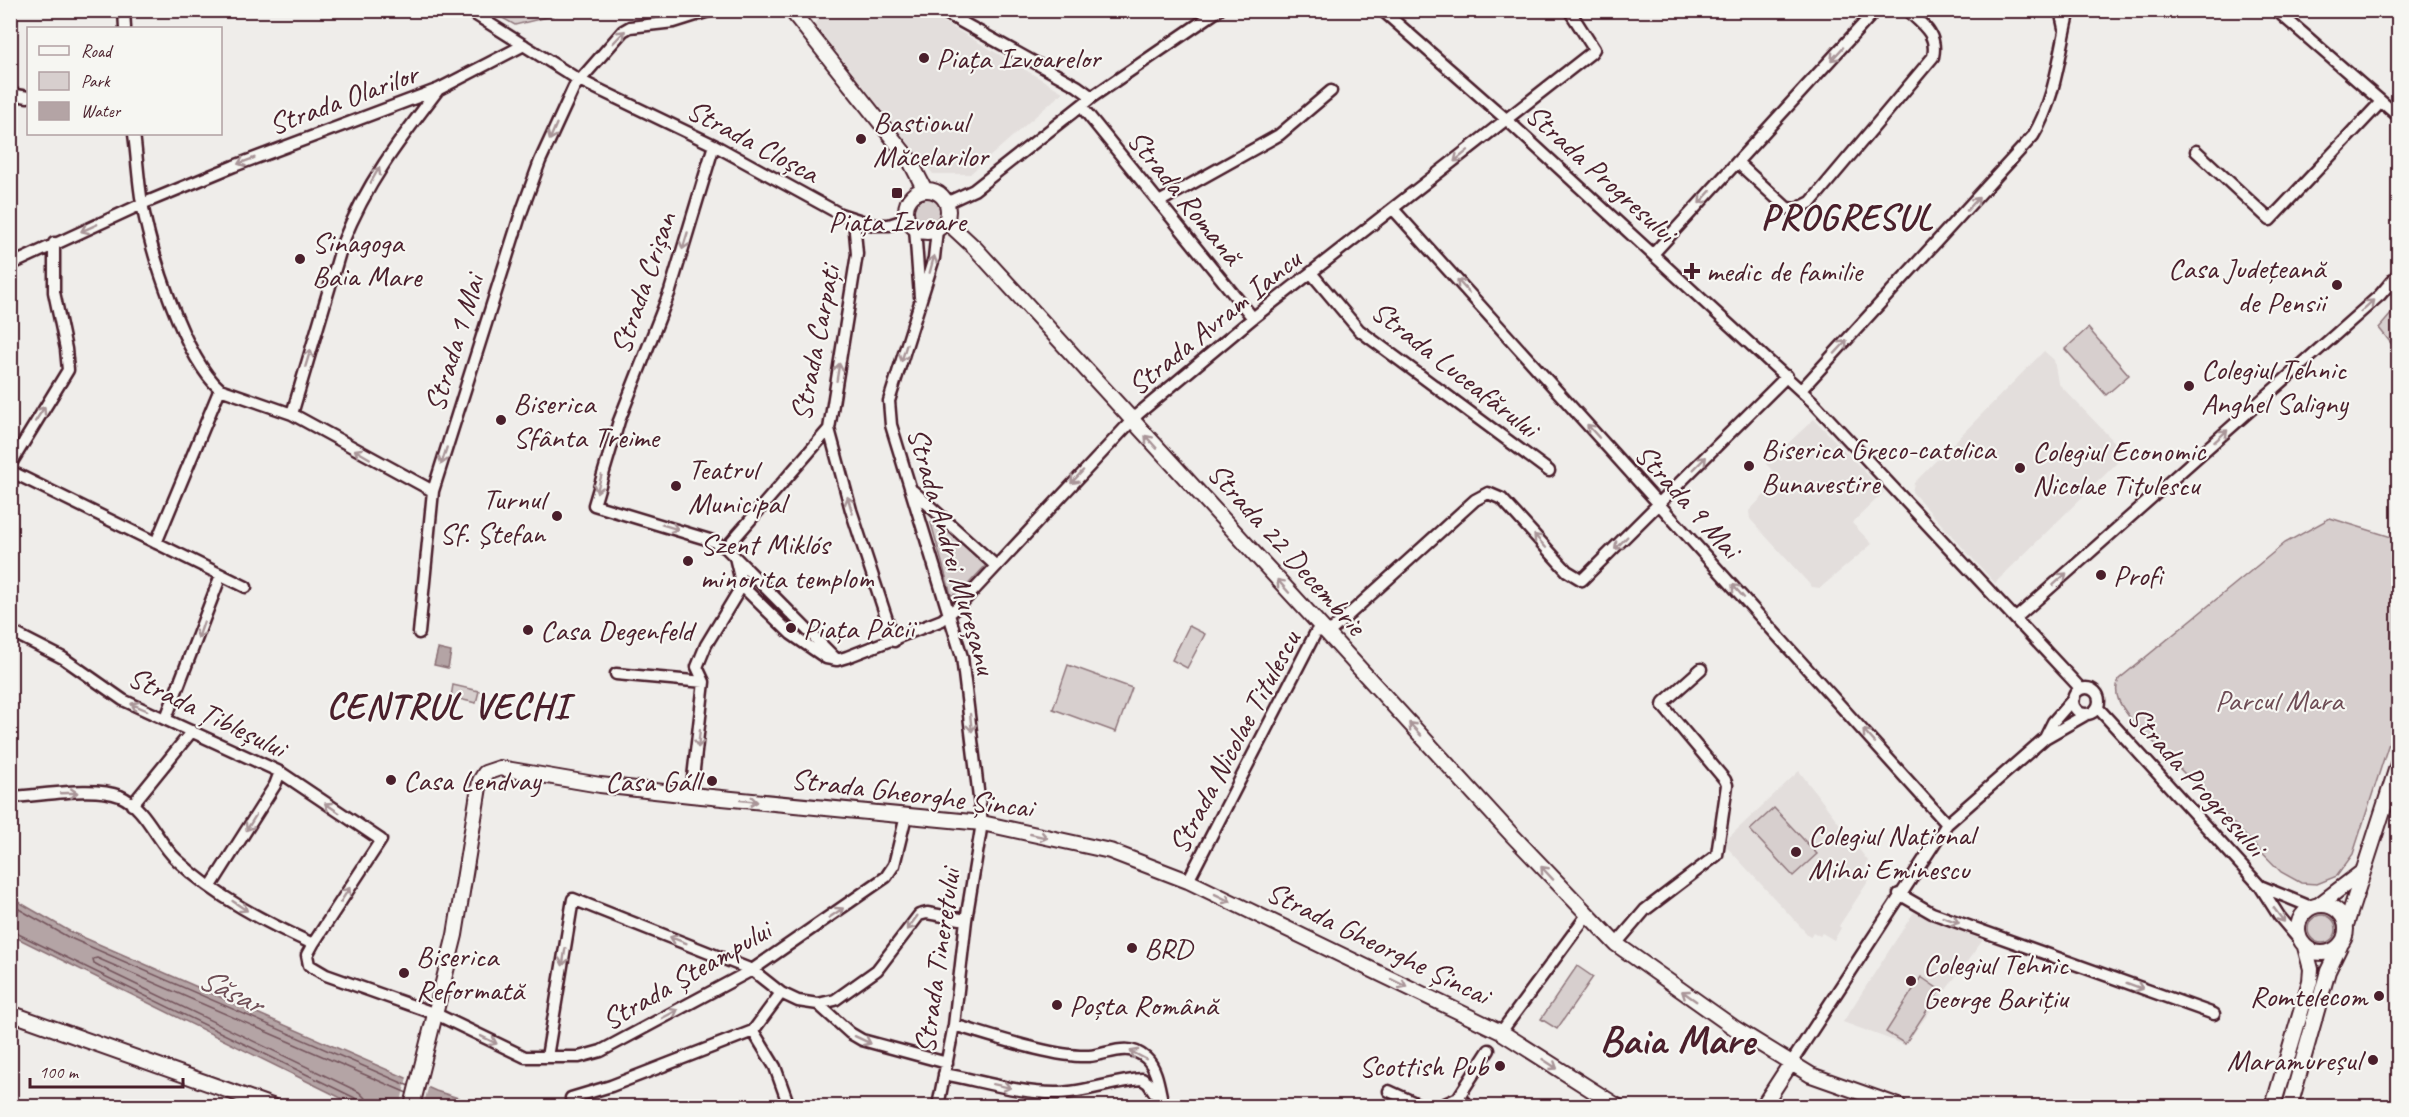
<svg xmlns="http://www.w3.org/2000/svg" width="2409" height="1117" viewBox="0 0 2409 1117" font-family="Caveat,sans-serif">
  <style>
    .built { fill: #e3dedc }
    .green { fill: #d7cfce; stroke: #90777c; stroke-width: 1.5 }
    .water { fill: #b4a4a5; stroke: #8a6f74; stroke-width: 1.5 }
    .pier { fill: #efedea }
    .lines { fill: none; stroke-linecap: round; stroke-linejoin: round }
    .shore { stroke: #74545c; stroke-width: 1.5 }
    .minor-casing { stroke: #4a1f2b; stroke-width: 15 }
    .major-casing { stroke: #4a1f2b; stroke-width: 18 }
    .minor { stroke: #f6f6f2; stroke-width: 10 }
    .major { stroke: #f6f6f2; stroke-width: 14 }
    .oneway { stroke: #a99598 }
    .poi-dot { fill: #4a1f2b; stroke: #f6f6f2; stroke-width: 2 }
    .labels { text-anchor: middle; stroke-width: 4.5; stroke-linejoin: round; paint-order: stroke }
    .poi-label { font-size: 30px; fill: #4a1f2b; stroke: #f6f6f2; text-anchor: start }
    .street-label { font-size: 30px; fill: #4a1f2b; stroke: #f6f6f2 }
    .park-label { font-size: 30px; fill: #6d4b54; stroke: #f6f6f2 }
    .water-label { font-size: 32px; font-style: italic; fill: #6f4e56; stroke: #f6f6f2 }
    .district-label { font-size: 36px; font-weight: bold; letter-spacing: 1.5px; fill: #4a1f2b; stroke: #f6f6f2 }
    .town-label { font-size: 42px; font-weight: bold; fill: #4a1f2b; stroke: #f6f6f2 }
  </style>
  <rect width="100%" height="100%" fill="#efedea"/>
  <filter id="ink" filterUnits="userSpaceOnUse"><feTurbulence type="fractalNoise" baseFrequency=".0167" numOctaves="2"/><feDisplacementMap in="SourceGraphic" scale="12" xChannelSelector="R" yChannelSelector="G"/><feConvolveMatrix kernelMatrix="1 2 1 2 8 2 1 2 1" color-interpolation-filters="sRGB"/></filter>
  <g filter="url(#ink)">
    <path class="built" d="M823,11H925L1063,92L970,174H933L815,25Z
      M2044,351L2054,360L2058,383L2126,454L1995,583L1912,492L1914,483Z
      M1814,419L1884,492L1852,523L1872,544L1820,588L1812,587L1750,519L1749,511L1769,490L1774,472L1766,464Z
      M1799,771L1868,861L1862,875L1869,880L1839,926L1841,928L1834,940L1822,933L1820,936L1813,932L1810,937L1723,843Z
      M1914,912L1983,940L1905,1045L1843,1022Z"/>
    <path class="green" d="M490,11H572L515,25Z
      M911 211a16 16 0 1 1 32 0a16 16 0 1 1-32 0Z
      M2398,306V352L2379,328Z
      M2088,328L2129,375L2106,395L2065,349Z
      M2330,518L2398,539V715L2353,854L2337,876L2317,884L2301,883L2281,872L2131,719C2121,706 2112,695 2119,679L2285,543Z
      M939,519L988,563L959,594L951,595L931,523Z
      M1189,626L1205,634L1187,668L1172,660Z
      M1068,665L1132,688L1116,732L1053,709Z
      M453,685L479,691L476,703L451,697Z
      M1774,808L1817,854L1793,876L1750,830Z
      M2308 929a14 14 0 1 1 28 0a14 14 0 1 1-28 0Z
      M1577,966L1593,977L1557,1029L1541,1019Z
      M1921,977L1940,990L1905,1044L1886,1032Z"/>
    <path class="water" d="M438,649L451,652L448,668L434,665Z
      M10,897L71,932L436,1091L484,1106H360L349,1102L11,935Z"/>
    <path class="pier" d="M407,1077L429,1085L423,1106H400Z"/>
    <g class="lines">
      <path class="shore" d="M10,904L68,937L409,1086
        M10,930L355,1098L359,1106
        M367,1106L365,1098L359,1092L110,972L94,963L93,959L97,958L407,1093"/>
      <defs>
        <path id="minor" d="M124,10L125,28
          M468,10L579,80L714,145L840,214L874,225H889L908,219
          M940,10L1077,86L1092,97
          M1382,10L1507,120L1812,401L2081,689
          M2060,10L2064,28
          M2276,10L2398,116
          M10,94L28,97
          M1081,106L1253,318
          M134,134C137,156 138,180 142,203C150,250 184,358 220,389L292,414L433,491
          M714,145L670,291L619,421L594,505L713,541L726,548L837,660
          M2196,151L2270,220L2381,102
          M1737,162L1787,208L1797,209L1811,202L1933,57C1938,34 1923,25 1907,10
          M1159,202L1279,135L1331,91
          M946,203L974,190L1092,97L1219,10
          M1394,210L1947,824
          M915,228L920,297
          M937,230L934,258L889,401L891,425L962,657L982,823L966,920L954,1025L938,1106
          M1654,253L1876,10
          M10,265L142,204L234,166L439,89L524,45
          M1312,274L1359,330L1549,471
          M1801,390L2033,136C2056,98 2059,53 2070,10
          M292,414L343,242C367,182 399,141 438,90
          M829,429L851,510L894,641
          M10,465L68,370L66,349L54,292V243
          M10,471L246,587
          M913,491L995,565
          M156,543L220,389
          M726,548L829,429L857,254L854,220
          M735,557L742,586L791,634L826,658L837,660L847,657L942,620L961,604L1138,414L1253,318L1591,53L1594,49L1569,10
          M2016,618L2380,295L2398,274
          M10,631L63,658L123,700L280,772L381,840L313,944L307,955L309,965L326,975L436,1014L525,1057H579L601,1051L752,970L886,877L894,865L906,816
          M419,633L433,491L520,216L540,161L574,87L623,31L630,27L674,22L712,10
          M616,674L704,682
          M2073 701a13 13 0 1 1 26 0a13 13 0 1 1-26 0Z
          M2098,708L2260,886L2279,916L2301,942
          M166,718L221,575
          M2045,738L2053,722L2074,698
          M691,795L704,682L697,667L706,645L744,582
          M10,797C41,796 92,785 120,796C146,807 157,842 177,860C216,897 265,922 313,944
          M132,805L192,731
          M1188,881L1316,632L1333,629L1475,500L1488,493L1502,499L1567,571L1582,580L1787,376
          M211,886L275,785L280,772
          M2260,886L2311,907
          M1899,894L1932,913L2214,1014
          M1616,944L1645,910L1717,855L1727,785L1725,780L1663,706L1664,702L1701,669
          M818,1004L850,1033L862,1040L947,1063
          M954,1025C989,1035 1055,1058 1089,1056C1108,1055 1127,1041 1146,1058C1158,1069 1159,1090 1163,1105
          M753,1031L775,1067L789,1106
          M1501,1032L1587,915
          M547,1057L573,899L752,970L781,993L798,1001L818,1004L835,1000L877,970L919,915L927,913L966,920
          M1791,1063L1947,824L2045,738L2087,714
          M944,1074C982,1081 1021,1094 1059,1093C1087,1092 1114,1081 1142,1079L1148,1083L1163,1105L1174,1106
          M1389,1091L1422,1106
          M571,1098L611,1086L753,1031L781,993
          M1458,1098L1489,1050
          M1440,1106L1458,1098L1470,1106"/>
        <path id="major" d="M791,10L909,159L925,190
          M906 211a21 21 0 1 1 42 0a21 21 0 1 1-42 0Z
          M946,221L975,248L1512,835L1616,944L1736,1029L1811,1075L1899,1106
          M2320,904L2362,872
          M2298 929a24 24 0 1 1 48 0a24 24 0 1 1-48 0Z
          M2346,925L2398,764
          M10,1013L272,1106
          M412,1106L455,935L480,781L485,773L500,768L600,785L691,795L982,823L1110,851L1188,881L1501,1032L1617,1106
          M1763,1106L1791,1063
          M2273,1106L2310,981L2311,969L2305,947
          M2290,1106L2328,971L2340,946"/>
      </defs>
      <use href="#minor" class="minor-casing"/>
      <use href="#major" class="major-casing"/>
      <use href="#minor" class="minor"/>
      <use href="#major" class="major"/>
    </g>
    <defs><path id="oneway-shaft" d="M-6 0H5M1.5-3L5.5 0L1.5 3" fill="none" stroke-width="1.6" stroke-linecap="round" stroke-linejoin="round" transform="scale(1.5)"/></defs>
    <g class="oneway">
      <use href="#oneway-shaft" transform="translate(619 37) rotate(-46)"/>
      <use href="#oneway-shaft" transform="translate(1837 54) rotate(133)"/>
      <use href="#oneway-shaft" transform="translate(553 132) rotate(113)"/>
      <use href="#oneway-shaft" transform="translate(1461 156) rotate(141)"/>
      <use href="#oneway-shaft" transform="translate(246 161) rotate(159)"/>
      <use href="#oneway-shaft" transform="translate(375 175) rotate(-60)"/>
      <use href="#oneway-shaft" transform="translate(1705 197) rotate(132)"/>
      <use href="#oneway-shaft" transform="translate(1973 204) rotate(-47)"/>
      <use href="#oneway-shaft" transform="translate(89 228) rotate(156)"/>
      <use href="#oneway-shaft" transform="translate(685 241) rotate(107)"/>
      <use href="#oneway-shaft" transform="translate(932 264) rotate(-75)"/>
      <use href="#oneway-shaft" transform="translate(1463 286) rotate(-132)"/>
      <use href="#oneway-shaft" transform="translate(2367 306) rotate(-42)"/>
      <use href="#oneway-shaft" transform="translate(1841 347) rotate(-47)"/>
      <use href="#oneway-shaft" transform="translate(904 353) rotate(107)"/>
      <use href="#oneway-shaft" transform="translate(308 358) rotate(-73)"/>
      <use href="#oneway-shaft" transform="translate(838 372) rotate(-81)"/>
      <use href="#oneway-shaft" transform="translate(40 414) rotate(-57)"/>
      <use href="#oneway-shaft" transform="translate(1593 431) rotate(-132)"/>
      <use href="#oneway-shaft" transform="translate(2221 436) rotate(-42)"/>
      <use href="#oneway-shaft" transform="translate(1151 442) rotate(-132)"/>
      <use href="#oneway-shaft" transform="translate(362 454) rotate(-150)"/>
      <use href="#oneway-shaft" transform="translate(444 456) rotate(108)"/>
      <use href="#oneway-shaft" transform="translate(1700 463) rotate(-45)"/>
      <use href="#oneway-shaft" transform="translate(1077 477) rotate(133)"/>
      <use href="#oneway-shaft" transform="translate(599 484) rotate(106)"/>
      <use href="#oneway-shaft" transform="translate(850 505) rotate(-107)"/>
      <use href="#oneway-shaft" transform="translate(670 527) rotate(17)"/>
      <use href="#oneway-shaft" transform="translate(1540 541) rotate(-132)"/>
      <use href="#oneway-shaft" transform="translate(1621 543) rotate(135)"/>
      <use href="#oneway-shaft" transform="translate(2060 579) rotate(-42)"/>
      <use href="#oneway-shaft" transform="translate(1283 586) rotate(-132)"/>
      <use href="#oneway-shaft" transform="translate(1738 591) rotate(-132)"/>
      <use href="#oneway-shaft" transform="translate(201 630) rotate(109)"/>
      <use href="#oneway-shaft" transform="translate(139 707) rotate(-157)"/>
      <use href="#oneway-shaft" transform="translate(971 723) rotate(84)"/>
      <use href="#oneway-shaft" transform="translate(1415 729) rotate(-133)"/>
      <use href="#oneway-shaft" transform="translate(1869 736) rotate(-132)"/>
      <use href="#oneway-shaft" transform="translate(699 739) rotate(96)"/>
      <use href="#oneway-shaft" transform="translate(69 793) rotate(-2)"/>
      <use href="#oneway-shaft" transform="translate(749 801) rotate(6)"/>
      <use href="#oneway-shaft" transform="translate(332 808) rotate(-146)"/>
      <use href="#oneway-shaft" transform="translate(251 823) rotate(122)"/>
      <use href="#oneway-shaft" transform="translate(1039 836) rotate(13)"/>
      <use href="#oneway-shaft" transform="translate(1547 873) rotate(-133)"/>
      <use href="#oneway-shaft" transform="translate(345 895) rotate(-57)"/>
      <use href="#oneway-shaft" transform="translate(1223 898) rotate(26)"/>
      <use href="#oneway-shaft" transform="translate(240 906) rotate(34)"/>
      <use href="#oneway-shaft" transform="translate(836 913) rotate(-34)"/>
      <use href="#oneway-shaft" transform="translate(2279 915) rotate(53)"/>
      <use href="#oneway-shaft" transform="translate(1951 920) rotate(20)"/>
      <use href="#oneway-shaft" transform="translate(912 923) rotate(127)"/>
      <use href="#oneway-shaft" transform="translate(678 940) rotate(-159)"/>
      <use href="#oneway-shaft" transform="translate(564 957) rotate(99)"/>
      <use href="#oneway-shaft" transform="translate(1399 983) rotate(26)"/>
      <use href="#oneway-shaft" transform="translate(2135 986) rotate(20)"/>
      <use href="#oneway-shaft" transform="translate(1689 996) rotate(-145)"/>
      <use href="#oneway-shaft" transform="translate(670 1014) rotate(-28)"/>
      <use href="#oneway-shaft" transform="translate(489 1040) rotate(26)"/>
      <use href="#oneway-shaft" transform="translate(863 1040) rotate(25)"/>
      <use href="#oneway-shaft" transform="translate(1138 1055) rotate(-152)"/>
      <use href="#oneway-shaft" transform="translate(1550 1064) rotate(33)"/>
      <use href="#oneway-shaft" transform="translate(1002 1086) rotate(12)"/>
    </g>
  </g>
  <g class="poi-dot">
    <circle cx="924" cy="58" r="6"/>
    <circle cx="861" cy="139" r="6"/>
    <rect x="891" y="187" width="12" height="12" rx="3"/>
    <circle cx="300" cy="259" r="6"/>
    <path d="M1689 262h6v6h6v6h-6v6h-6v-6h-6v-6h6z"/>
    <circle cx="2337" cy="285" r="6"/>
    <circle cx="2189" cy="386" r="6"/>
    <circle cx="501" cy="420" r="6"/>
    <circle cx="1749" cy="466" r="6"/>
    <circle cx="2020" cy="468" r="6"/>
    <circle cx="676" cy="486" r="6"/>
    <circle cx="557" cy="516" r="6"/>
    <circle cx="688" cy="561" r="6"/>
    <circle cx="2101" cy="575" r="6"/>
    <circle cx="791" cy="628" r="6"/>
    <circle cx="528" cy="630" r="6"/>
    <circle cx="391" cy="780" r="6"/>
    <circle cx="712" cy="781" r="6"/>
    <circle cx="1796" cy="852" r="6"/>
    <circle cx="1132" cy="948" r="6"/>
    <circle cx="404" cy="973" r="6"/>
    <circle cx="1911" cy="981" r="6"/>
    <circle cx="2379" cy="996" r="6"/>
    <circle cx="1057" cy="1005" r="6"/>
    <circle cx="2373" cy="1060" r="6"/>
    <circle cx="1500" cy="1066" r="6"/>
  </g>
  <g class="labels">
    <g class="poi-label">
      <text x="936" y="68">Piața Izvoarelor</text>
      <text x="873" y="132">Bastionul<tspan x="873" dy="34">Măcelarilor</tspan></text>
      <text x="897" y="231" text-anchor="middle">Piața Izvoare</text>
      <text x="312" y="252">Sinagoga<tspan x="312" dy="34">Baia Mare</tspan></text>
      <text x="2325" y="278" text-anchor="end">Casa Județeană<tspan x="2325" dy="34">de Pensii</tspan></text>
      <text x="1706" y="281">medic de familie</text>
      <text x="2201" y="379">Colegiul Tehnic<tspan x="2201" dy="34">Anghel Saligny</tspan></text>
      <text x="513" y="413">Biserica<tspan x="513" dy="34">Sfânta Treime</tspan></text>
      <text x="1761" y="459">Biserica Greco-catolica<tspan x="1761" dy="34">Bunavestire</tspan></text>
      <text x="2032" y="461">Colegiul Economic<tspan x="2032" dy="34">Nicolae Titulescu</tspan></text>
      <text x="688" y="479">Teatrul<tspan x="688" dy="34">Municipal</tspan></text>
      <text x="545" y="509" text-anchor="end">Turnul<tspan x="545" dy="34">Sf. Ștefan</tspan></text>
      <text x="700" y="554">Szent Miklós<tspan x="700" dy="34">minorita templom</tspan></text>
      <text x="2113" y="585">Profi</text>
      <text x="803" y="638">Piața Păcii</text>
      <text x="540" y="640">Casa Degenfeld</text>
      <text x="403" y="790">Casa Lendvay</text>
      <text x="700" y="791" text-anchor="end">Casa Gáll</text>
      <text x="1808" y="845">Colegiul Național<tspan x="1808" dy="34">Mihai Eminescu</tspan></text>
      <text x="1144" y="958">BRD</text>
      <text x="416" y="966">Biserica<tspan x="416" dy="34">Reformată</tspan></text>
      <text x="1923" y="974">Colegiul Tehnic<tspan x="1923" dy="34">George Barițiu</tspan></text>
      <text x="2367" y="1006" text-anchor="end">Romtelecom</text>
      <text x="1069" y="1015">Poșta Română</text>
      <text x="2361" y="1070" text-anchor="end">Maramureșul</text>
      <text x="1488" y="1076" text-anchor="end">Scottish Pub</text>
    </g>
    <g class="street-label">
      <text transform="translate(343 99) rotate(-20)" y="10">Strada Olarilor</text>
      <text transform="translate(753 141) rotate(28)" y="10">Strada Cloșca</text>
      <text transform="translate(1601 173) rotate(42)" y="10">Strada Progresului</text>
      <text transform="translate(1185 197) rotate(51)" y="10">Strada Romană</text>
      <text transform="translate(643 283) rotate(-71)" y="10">Strada Crișan</text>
      <text transform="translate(1214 322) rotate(-39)" y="10">Strada Avram Iancu</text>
      <text transform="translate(454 343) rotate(-73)" y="10">Strada 1 Mai</text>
      <text transform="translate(815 343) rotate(-79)" y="10">Strada Carpați</text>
      <text transform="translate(1455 369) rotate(38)" y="10">Strada Luceafărului</text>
      <text transform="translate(1688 501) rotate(48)" y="10">Strada 9 Mai</text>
      <text transform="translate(1287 549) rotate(48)" y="10">Strada 22 Decembrie</text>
      <text transform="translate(952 551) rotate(74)" y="10">Strada Andrei Mureșanu</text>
      <text transform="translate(207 712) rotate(26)" y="10">Strada Țibleșului</text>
      <text transform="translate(1234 742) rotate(-62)" y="10">Strada Nicolae Titulescu</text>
      <text transform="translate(2197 781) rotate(48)" y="10">Strada Progresului</text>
      <text transform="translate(912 793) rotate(7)" y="10">Strada Gheorghe Șincai</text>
      <text transform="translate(1378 943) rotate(26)" y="10">Strada Gheorghe Șincai</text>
      <text transform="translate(937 961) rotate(-82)" y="10">Strada Tineretului</text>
      <text transform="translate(686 975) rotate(-30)" y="10">Strada Șteampului</text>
    </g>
    <g class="park-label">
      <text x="2279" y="710">Parcul Mara</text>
    </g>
    <g class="water-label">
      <text transform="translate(231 990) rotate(26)" y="11">Săsar</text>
    </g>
    <g class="district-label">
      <text x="1847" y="229">PROGRESUL</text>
      <text x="448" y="718">CENTRUL VECHI</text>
    </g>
    <g class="town-label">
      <text x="1677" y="1054">Baia Mare</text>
    </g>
  </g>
  <rect width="2409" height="1117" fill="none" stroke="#f6f6f2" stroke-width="36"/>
  <rect x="18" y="18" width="2373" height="1081" fill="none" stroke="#4a1f2b" stroke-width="2" filter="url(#ink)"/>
  <rect x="27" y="27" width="195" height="108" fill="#f6f6f2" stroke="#b1a0a2" stroke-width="1.5"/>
  <rect x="39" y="46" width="30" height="9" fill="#f6f6f2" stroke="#b1a0a2" stroke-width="1.5"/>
  <text x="81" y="57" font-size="18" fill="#4a1f2b">Road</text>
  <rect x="39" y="72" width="30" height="18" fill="#d7cfce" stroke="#b1a0a2" stroke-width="1.5"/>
  <text x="81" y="87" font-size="18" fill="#4a1f2b">Park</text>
  <rect x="39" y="102" width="30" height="18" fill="#b4a4a5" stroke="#b1a0a2" stroke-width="1.5"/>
  <text x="81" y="117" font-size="18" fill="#4a1f2b">Water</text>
  <path d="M30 1078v9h153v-9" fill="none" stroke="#4a1f2b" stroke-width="3"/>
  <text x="39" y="1078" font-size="18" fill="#4a1f2b" stroke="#f6f6f2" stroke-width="4.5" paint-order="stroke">100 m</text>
</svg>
